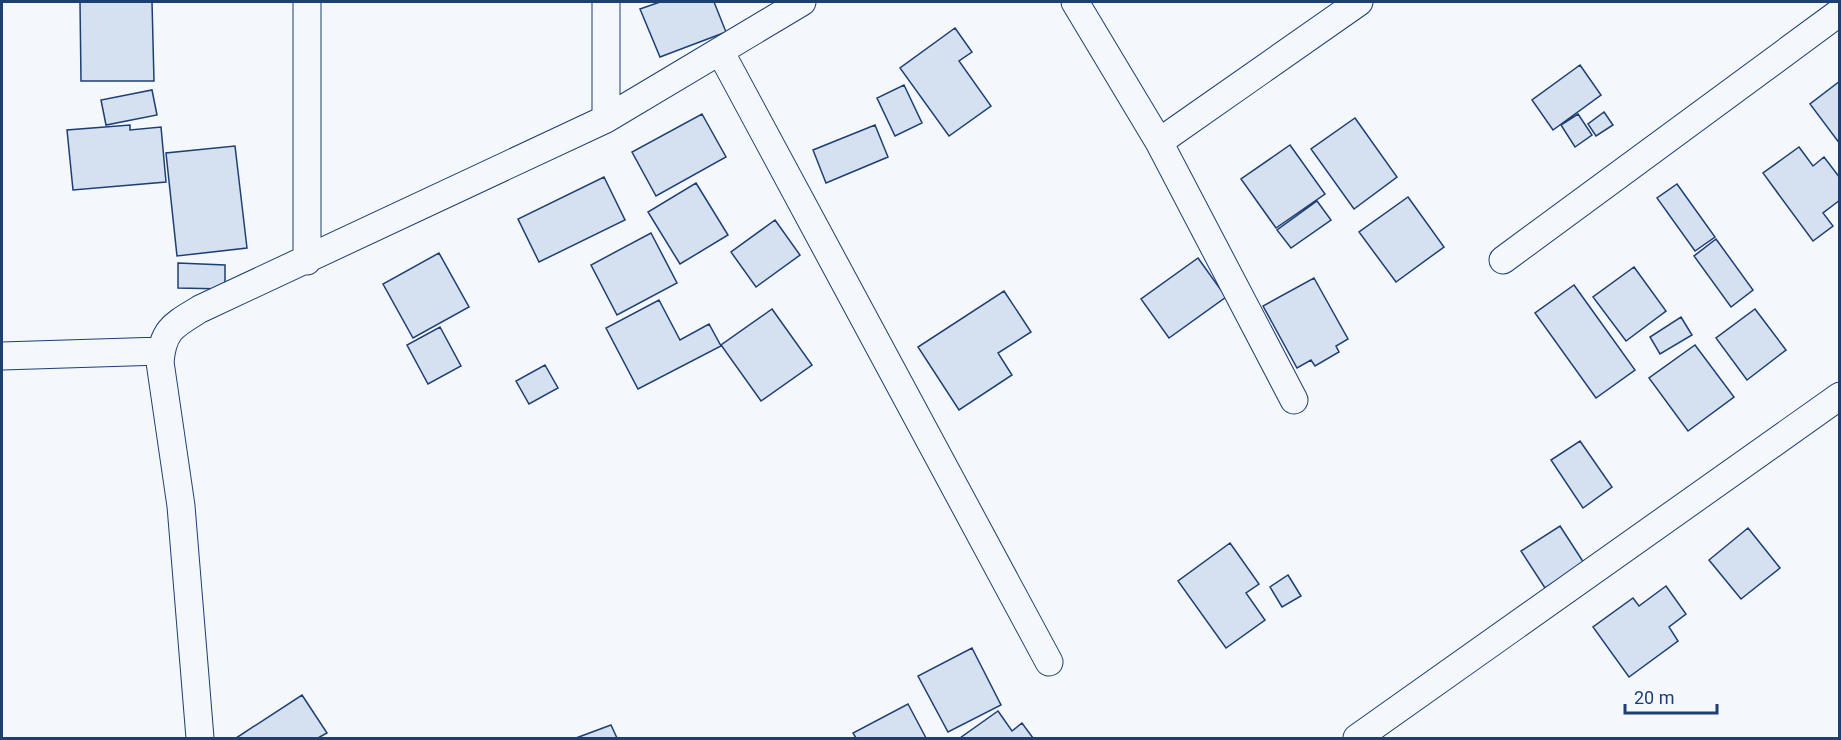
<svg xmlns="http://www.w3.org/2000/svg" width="1841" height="740" viewBox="0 0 1841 740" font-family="Roboto,sans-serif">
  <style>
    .building { fill: #d5e0f0; stroke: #1d3f73; stroke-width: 1.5 }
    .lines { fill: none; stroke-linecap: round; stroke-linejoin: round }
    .street-casing { stroke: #1d3f73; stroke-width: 29 }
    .street { stroke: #f4f7fb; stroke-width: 27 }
  </style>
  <rect width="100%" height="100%" fill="#f4f7fb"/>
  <path class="building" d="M80,2H152L154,81H81Z
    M660,2H714L726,32L660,57L640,9Z
    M955,28L972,52L959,61L991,106L949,136L900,68Z
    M1580,65L1601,95L1553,130L1532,100Z
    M1840,81V144L1810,104Z
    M904,85L922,123L895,136L877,98Z
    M152,90L157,115L106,125L101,100Z
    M1604,112L1613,125L1596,136L1588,124Z
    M702,114L726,157L656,196L632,152Z
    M1578,114L1592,135L1575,147L1561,125Z
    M1355,118L1397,177L1354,209L1311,149Z
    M130,125V130L161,127L166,182L73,190L67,130Z
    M875,125L888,157L826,183L813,150Z
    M1290,145L1325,194L1276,228L1241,179Z
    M235,146L247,248L177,256L166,153Z
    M1799,147L1813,166L1824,157L1840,178V200L1823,213L1833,226L1813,241L1763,173Z
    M604,177L625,220L539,262L518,219Z
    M696,183L728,235L680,264L648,212Z
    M1677,184L1715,237L1695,251L1657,198Z
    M1408,197L1444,247L1396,282L1359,232Z
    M1317,201L1331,220L1291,248L1277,230Z
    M775,220L800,255L756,287L731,252Z
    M651,233L677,283L617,315L591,265Z
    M1716,239L1753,290L1731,307L1694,256Z
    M439,253L469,307L413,338L383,284Z
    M1198,258L1226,297L1169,338L1141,299Z
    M178,263L225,265V289L178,288Z
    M1634,267L1666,311L1626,341L1593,297Z
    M1314,278L1348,339L1336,346L1339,352L1315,366L1311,360L1297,368L1263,306Z
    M1574,285L1635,370L1596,398L1535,313Z
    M1004,291L1031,332L998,353L1012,375L959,410L918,347Z
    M659,300L680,340L709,324L721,346L638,389L606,328Z
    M772,309L812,365L761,401L721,345Z
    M1755,309L1786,350L1747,380L1716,338Z
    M1681,317L1692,335L1660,354L1650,337Z
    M440,327L461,366L428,384L407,345Z
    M1695,345L1734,397L1688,431L1649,378Z
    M545,365L558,388L529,404L516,381Z
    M1580,441L1612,487L1583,508L1551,460Z
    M1560,526L1584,563L1545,588L1521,551Z
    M1748,528L1780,568L1741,599L1709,560Z
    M1230,543L1259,584L1246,593L1265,620L1226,648L1178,581Z
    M1288,575L1301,596L1282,607L1270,587Z
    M1666,586L1686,614L1669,627L1678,641L1629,677L1593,627L1633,598L1639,606Z
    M972,648L1001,705L948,732L918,676Z
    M302,695L327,733L318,738H236Z
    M908,704L926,738H856L853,733Z
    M998,711L1012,731L1022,723L1033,738H960Z
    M611,725L617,738H576Z"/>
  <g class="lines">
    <defs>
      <path id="street" d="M307,2V261
        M606,2V119
        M1075,2L1159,142L1294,400
        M720,51L1049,662
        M1159,142L1359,2
        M1503,260L1840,12
        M2,356L161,351
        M200,738L181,506L160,362C163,329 174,325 200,309L606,119L802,2
        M1357,738L1840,396"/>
    </defs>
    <use href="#street" class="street-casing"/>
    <use href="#street" class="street"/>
  </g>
  <rect width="1841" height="740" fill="none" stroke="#1d3f73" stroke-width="6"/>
  <path d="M1625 704v9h92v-9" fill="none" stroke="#1d3f73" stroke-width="3"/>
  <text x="1634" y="704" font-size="18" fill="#1d3f73" stroke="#f4f7fb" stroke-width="4.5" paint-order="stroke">20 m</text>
</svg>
